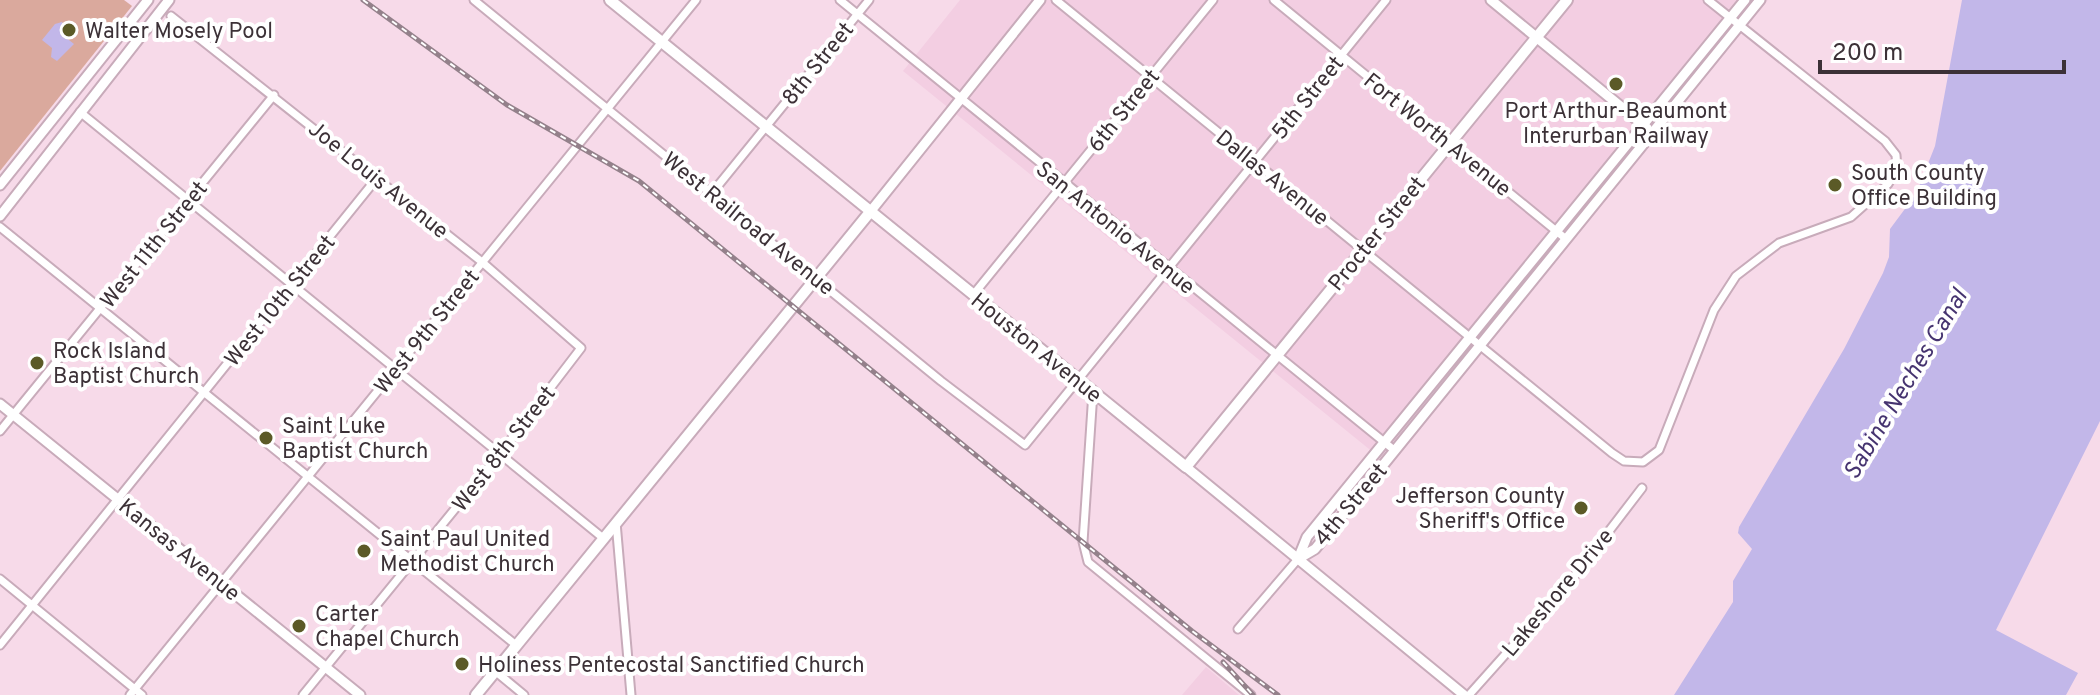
<svg xmlns="http://www.w3.org/2000/svg" width="2100" height="695" viewBox="0 0 2100 695" font-family="Overpass,sans-serif">
  <style>
    .built { fill: #f3cee2 }
    .green { fill: #daa99d }
    .water { fill: #c2b7e9 }
    .lines { fill: none; stroke-linecap: round; stroke-linejoin: round }
    .minor-casing { stroke: #c8abba; stroke-width: 11 }
    .tertiary-casing { stroke: #c8abba; stroke-width: 13 }
    .secondary-casing { stroke: #c8abba; stroke-width: 14 }
    .minor { stroke: #fff; stroke-width: 7 }
    .tertiary { stroke: #fff; stroke-width: 9 }
    .secondary { stroke: #fff; stroke-width: 10 }
    .rail-casing { stroke: #94818b; stroke-width: 5 }
    .rail { stroke: #fff; stroke-width: 2; stroke-dasharray: 6; stroke-linecap: butt }
    .poi-dot { fill: #5b5a27; stroke: #fff; stroke-width: 3 }
    .labels { text-anchor: middle; stroke-width: 8; stroke-linejoin: round; paint-order: stroke }
    .poi-label { font-size: 22px; fill: #3c3137; stroke: #fff; text-anchor: start }
    .street-label { font-size: 22px; fill: #3c3137; stroke: #fff }
    .water-label { font-size: 24px; font-style: italic; fill: #463470; stroke: #fff }
  </style>
  <rect width="100%" height="100%" fill="#f7dae9"/>
  <path class="built" d="M960,0H1768L1390,466L903,71Z
    M1206,667L1239,695H1182Z"/>
  <path class="green" d="M0,0H124L132,6L0,171Z"/>
  <path class="water" d="M1962,0H2100V421L1996,630L2078,673L2066,695H1674L1733,602V581L1752,549L1738,533L1739,527L1844,349L1883,273L1889,257L1890,229L1916,194L1935,146Z
    M62,22L68,29L64,36L74,44L57,61L51,57L52,48L42,40L55,24Z"/>
  <g class="lines">
    <defs>
      <path id="minor" d="M474,0L941,381L1025,445L1386,0
        M840,0L1394,450
        M1056,0L1612,453L1624,461L1643,462L1659,450L1714,310L1736,276L1779,243L1851,217L1888,184L1897,169L1896,155L1885,141L1708,0
        M1274,0L1566,239
        M171,16L482,262L581,348L499,455L303,695
        M80,112L603,538
        M712,193L869,0
        M0,227L516,645
        M973,295L1213,0
        M1093,392L1083,542L1088,562L1251,695
        M0,431L274,95
        M616,522L631,695
        M0,579L142,695
        M1238,629L1298,559
        M0,645L377,178
        M495,671L524,695
        M130,695L696,0
        M1469,695L1570,582L1642,488"/>
      <path id="tertiary" d="M1491,0L1647,128
        M0,185L148,0
        M870,212L1040,0
        M0,216L169,0
        M0,404L360,695
        M1186,467L1464,695
        M1298,559L1315,549L1760,0
        M1298,559L1307,537L1745,0"/>
      <path id="secondary" d="M610,0L1186,467L1567,0
        M476,695L870,212"/>
    </defs>
    <use href="#minor" class="minor-casing"/>
    <use href="#tertiary" class="tertiary-casing"/>
    <use href="#secondary" class="secondary-casing"/>
    <use href="#minor" class="minor"/>
    <use href="#tertiary" class="tertiary"/>
    <use href="#secondary" class="secondary"/>
    <defs>
      <path id="rail" d="M363,0L507,105L639,181L1192,631L1278,695
        M1223,662L1253,695"/>
    </defs>
    <use href="#rail" class="rail-casing"/>
    <use href="#rail" class="rail"/>
  </g>
  <g class="poi-dot">
    <circle cx="69" cy="30" r="8"/>
    <circle cx="1616" cy="84" r="8"/>
    <circle cx="1835" cy="185" r="8"/>
    <circle cx="37" cy="363" r="8"/>
    <circle cx="266" cy="438" r="8"/>
    <circle cx="1581" cy="508" r="8"/>
    <circle cx="364" cy="551" r="8"/>
    <circle cx="299" cy="626" r="8"/>
    <circle cx="462" cy="664" r="8"/>
  </g>
  <g class="labels">
    <g class="poi-label">
      <text x="85" y="38">Walter Mosely Pool</text>
      <text x="1616" y="118" text-anchor="middle">Port Arthur-Beaumont<tspan x="1616" dy="25">Interurban Railway</tspan></text>
      <text x="1851" y="180">South County<tspan x="1851" dy="25">Office Building</tspan></text>
      <text x="53" y="358">Rock Island<tspan x="53" dy="25">Baptist Church</tspan></text>
      <text x="282" y="433">Saint Luke<tspan x="282" dy="25">Baptist Church</tspan></text>
      <text x="1565" y="503" text-anchor="end">Jefferson County<tspan x="1565" dy="25">Sheriff's Office</tspan></text>
      <text x="380" y="546">Saint Paul United<tspan x="380" dy="25">Methodist Church</tspan></text>
      <text x="315" y="621">Carter<tspan x="315" dy="25">Chapel Church</tspan></text>
      <text x="478" y="672">Holiness Pentecostal Sanctified Church</text>
    </g>
    <g class="street-label">
      <text transform="translate(817 63) rotate(-51)" y="8">8th Street</text>
      <text transform="translate(1307 97) rotate(-51)" y="8">5th Street</text>
      <text transform="translate(1123 110) rotate(-51)" y="8">6th Street</text>
      <text transform="translate(1438 134) rotate(39)" y="8">Fort Worth Avenue</text>
      <text transform="translate(1273 177) rotate(39)" y="8">Dallas Avenue</text>
      <text transform="translate(379 179) rotate(39)" y="8">Joe Louis Avenue</text>
      <text transform="translate(749 223) rotate(39)" y="8">West Railroad Avenue</text>
      <text transform="translate(1116 227) rotate(39)" y="8">San Antonio Avenue</text>
      <text transform="translate(1376 233) rotate(-51)" y="8">Procter Street</text>
      <text transform="translate(153 244) rotate(-51)" y="8">West 11th Street</text>
      <text transform="translate(279 300) rotate(-51)" y="8">West 10th Street</text>
      <text transform="translate(426 331) rotate(-51)" y="8">West 9th Street</text>
      <text transform="translate(1037 347) rotate(39)" y="8">Houston Avenue</text>
      <text transform="translate(503 448) rotate(-52)" y="8">West 8th Street</text>
      <text transform="translate(1350 504) rotate(-50)" y="8">4th Street</text>
      <text transform="translate(180 549) rotate(39)" y="8">Kansas Avenue</text>
      <text transform="translate(1557 592) rotate(-50)" y="8">Lakeshore Drive</text>
    </g>
    <g class="water-label">
      <text transform="translate(1905 384) rotate(-59)" y="8">Sabine Neches Canal</text>
    </g>
  </g>
  <path d="M1820 60v12h244v-12" fill="none" stroke="#3c3137" stroke-width="4"/>
  <text x="1832" y="60" font-size="24" fill="#3c3137" stroke="#ffffff" stroke-width="6" paint-order="stroke">200 m</text>
</svg>
